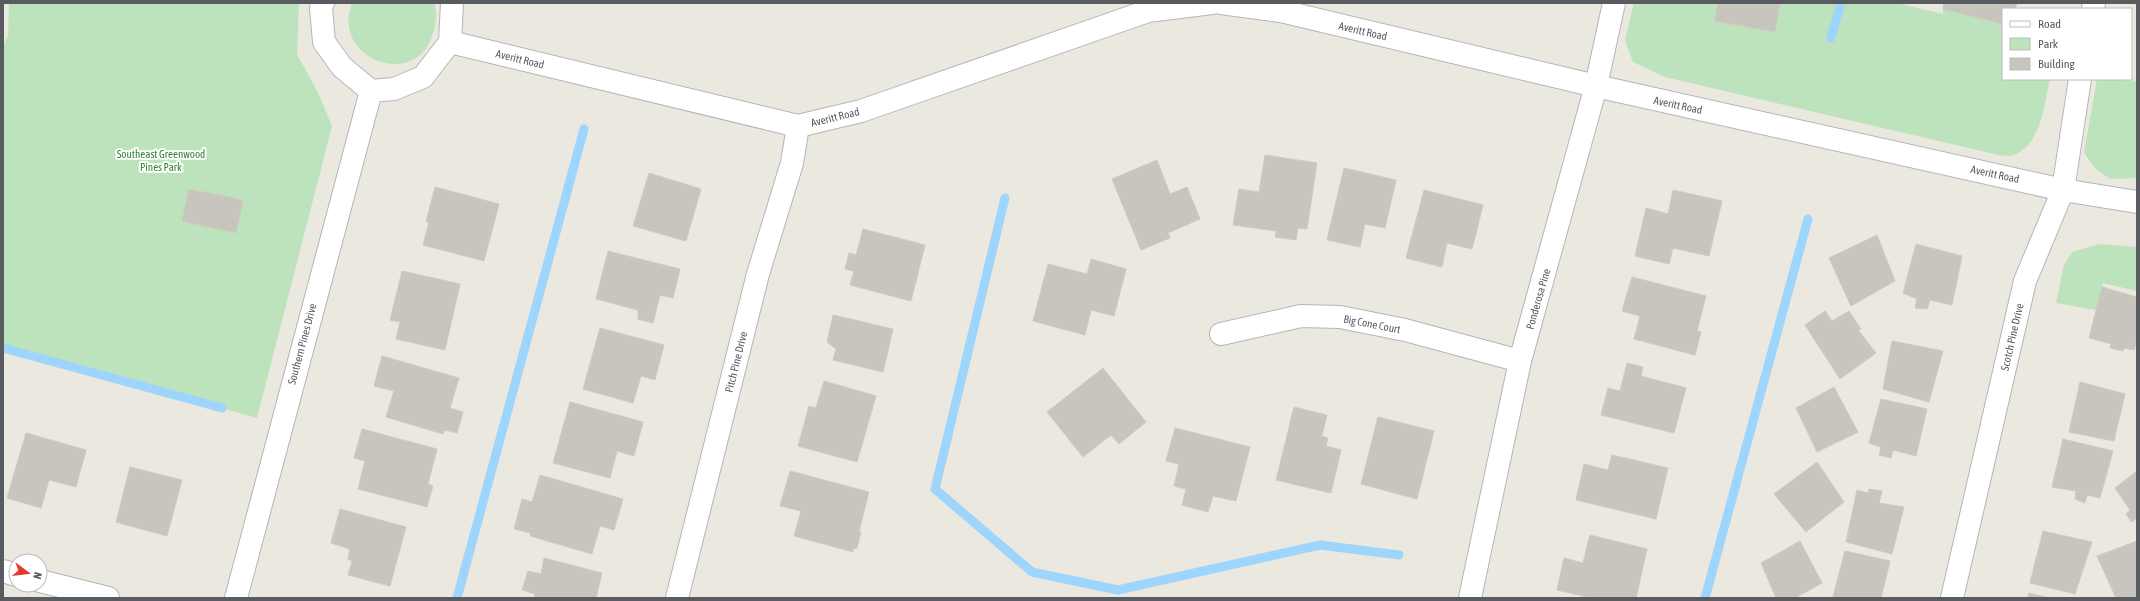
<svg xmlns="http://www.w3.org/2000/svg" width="2140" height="601" viewBox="0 0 2140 601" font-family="'Asap Condensed',sans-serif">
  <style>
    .green { fill: #bce3bc }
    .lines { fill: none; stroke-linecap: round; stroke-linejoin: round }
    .stream { stroke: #9ed5fc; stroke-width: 9 }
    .building { fill: #c8c5bf; stroke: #cfcabe }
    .street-casing { stroke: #b2b6ba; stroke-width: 24 }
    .street { stroke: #fff; stroke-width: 22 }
    .labels { text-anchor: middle; stroke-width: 4; stroke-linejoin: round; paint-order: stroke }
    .street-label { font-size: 11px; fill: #585c60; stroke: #fff }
    .park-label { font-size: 11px; fill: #368138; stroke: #fff }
  </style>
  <rect width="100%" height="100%" fill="#ebe8df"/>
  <path class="green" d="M9,3H299L297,54L319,95L332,126L257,418L3,346V46L8,36Z
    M352,3H434C438,13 436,23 433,33C418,91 330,60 352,3Z
    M1634,3H1718L1715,21L1774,32L1780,3H1897L1943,14V9L2003,24V79H2050C2044,104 2042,145 2013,155C2008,157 1999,155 1994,154L1665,77L1633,62L1625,40Z
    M2097,79L2137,81V178L2110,179L2095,168L2084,153Z
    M2100,244L2137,247V291L2103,283L2096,310L2056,303L2064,265L2072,252Z"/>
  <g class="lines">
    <path class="stream" d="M1831,38L1841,3
      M1005,198L935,489L1032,572L1118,590L1320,545L1399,555
      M3,348L222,408
      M457,598L584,129
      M1705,598L1808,219"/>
  </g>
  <path class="building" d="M1718,3H1780L1775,32L1715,21Z
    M1944,3H2017L2015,9H2003V24L1943,9Z
    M1265,155L1317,163L1307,229L1298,228L1296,240L1275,237L1276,231L1233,225L1239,189L1259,192Z
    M1157,160L1170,194L1187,187L1200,219L1168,233L1170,238L1141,250L1112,179Z
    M1344,168L1396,180L1385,228L1365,224L1360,247L1327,240Z
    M649,173L701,189L686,241L633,226Z
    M435,187L499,204L484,261L423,245L429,222H426Z
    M189,189L243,200L236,233L182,221Z
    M1424,190L1483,205L1472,249L1447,243L1442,267L1406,258Z
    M1673,190L1722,201L1709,256L1673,248L1669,264L1635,256L1646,208L1668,214Z
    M863,229L925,245L911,301L850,285L854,271L845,269L849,253L856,255Z
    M1877,235L1895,281L1851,306L1829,258Z
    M1916,244L1962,256L1952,305L1930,300L1927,309L1915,308L1917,299L1903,293Z
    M608,251L680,269L673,298L660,295L653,323L638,319V310L596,299Z
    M1091,259L1126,269L1114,316L1091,310L1085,335L1033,321L1048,264L1087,274Z
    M402,271L460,284L445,350L396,339L400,322L390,320Z
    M1632,277L1706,296L1697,331L1701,332L1695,355L1634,339L1640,316L1622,311Z
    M2102,287L2137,297V340L2134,350L2124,348L2123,351L2110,348L2111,344L2089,338Z
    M1825,311L1832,321L1849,311L1861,329L1858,330L1876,353L1840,379L1805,325Z
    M833,315L893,329L883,372L833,360L836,349L827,342Z
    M600,328L664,345L655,380L641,376L633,403L583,389Z
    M1892,341L1943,351L1929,402L1883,389Z
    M382,356L459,378L450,408L463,412L457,433L445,430L443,434L386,417L394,391L374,386Z
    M1627,363L1643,367L1641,376L1686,388L1674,433L1601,415L1608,388L1620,391Z
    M1103,368L1146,422L1119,444L1111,435L1083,457L1047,412Z
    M824,381L876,396L857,462L798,446L809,406L816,408Z
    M2080,382L2125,394L2114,441L2069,432Z
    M1834,387L1858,432L1817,452L1796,408Z
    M1881,399L1927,409L1916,456L1893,450L1891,458L1879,455L1881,447L1869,443Z
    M570,402L643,422L634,456L617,451L610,478L553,463Z
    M1294,407L1327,415L1322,436L1328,438L1326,446L1341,450L1331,493L1276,480Z
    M1378,417L1434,431L1417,499L1361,484Z
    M1175,428L1250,447L1236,501L1213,496L1208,512L1182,505L1186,489L1174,486L1179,464L1166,461Z
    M362,429L437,449L428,484L433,486L427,507L358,489L365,461L354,458Z
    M26,433L86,450L76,487L49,480L41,508L7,498Z
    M2063,439L2113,451L2100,498L2087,495L2085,503L2075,499L2076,491L2052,487Z
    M1612,455L1668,468L1656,519L1576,500L1584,464L1608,470Z
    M1817,462L1844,502L1806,532L1774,494Z
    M130,467L182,480L167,536L116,522Z
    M790,471L869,492L859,531L861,532L857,548L853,549V552L794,536L801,511L780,506Z
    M2137,471V518L2132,522L2126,514L2130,510L2115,488Z
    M540,475L623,499L614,530L600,526L592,554L530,536L531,533L514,529L522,499L532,502Z
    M1869,489L1882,491L1879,503L1904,507L1892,554L1846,542L1857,490L1868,493Z
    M340,509L406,527L390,586L348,575L352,561L348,559L350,549L331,543Z
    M2043,531L2092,542L2075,594L2030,583Z
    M1590,535L1647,549L1636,598H1592L1557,590L1564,558L1583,563Z
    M1800,541L1822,583L1795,598H1776L1761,563Z
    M2137,541V596L2133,598H2116L2097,556Z
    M1845,551L1890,561L1881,598L1833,597Z
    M544,558L602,573L596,598H534L535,594L522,590L528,571L541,574Z
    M2029,593L2050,598H2028Z"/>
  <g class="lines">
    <defs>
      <path id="street" d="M323,3L321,8L324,42L342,67L371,91L394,89L423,77L450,42L452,3
        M1221,3L1281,11L1596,86L2063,190L2137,202
        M2093,9L2094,3
        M450,42L798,126L861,111L1148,11L1212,3
        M1221,334L1301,316L1340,317L1405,330L1520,361
        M3,571L16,575
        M40,581L108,598
        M236,598L371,91
        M677,598L758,274L792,163L798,126
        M1470,598L1520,361L1596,86L1614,3
        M1952,598L2025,281L2063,190L2080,79"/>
    </defs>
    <use href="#street" class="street-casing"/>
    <use href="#street" class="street"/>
  </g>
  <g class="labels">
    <g class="street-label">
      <text transform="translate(1363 31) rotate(13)" y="4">Averitt Road</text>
      <text transform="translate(520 59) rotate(14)" y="4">Averitt Road</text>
      <text transform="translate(1678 105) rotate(12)" y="4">Averitt Road</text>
      <text transform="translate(835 117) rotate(-14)" y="4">Averitt Road</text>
      <text transform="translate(1995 174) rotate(12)" y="4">Averitt Road</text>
      <text transform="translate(1538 299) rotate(-74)" y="4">Ponderosa Pine</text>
      <text transform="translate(1372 324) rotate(11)" y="4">Big Cone Court</text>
      <text transform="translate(2012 337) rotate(-77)" y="4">Scotch Pine Drive</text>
      <text transform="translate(302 344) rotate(-75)" y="4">Southern Pines Drive</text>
      <text transform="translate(736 362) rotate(-76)" y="4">Pitch Pine Drive</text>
    </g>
    <g class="park-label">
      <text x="161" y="158">Southeast Greenwood<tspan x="161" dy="13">Pines Park</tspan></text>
    </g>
  </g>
  <rect width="2140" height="601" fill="none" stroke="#585c60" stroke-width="8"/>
  <rect x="2002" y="8" width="130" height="72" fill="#ffffff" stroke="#bcbebf"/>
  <rect x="2010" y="21" width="20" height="6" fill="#ffffff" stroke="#bcbebf"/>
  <text x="2038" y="28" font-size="12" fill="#585c60">Road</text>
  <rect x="2010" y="38" width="20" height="12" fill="#bce3bc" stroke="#bcbebf"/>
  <text x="2038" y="48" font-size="12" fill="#585c60">Park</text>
  <rect x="2010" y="58" width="20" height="12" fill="#c8c5bf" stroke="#bcbebf"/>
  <text x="2038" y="68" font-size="12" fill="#585c60">Building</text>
  <g transform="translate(28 573) rotate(105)"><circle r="19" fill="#ffffff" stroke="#bcbebf"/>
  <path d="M0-3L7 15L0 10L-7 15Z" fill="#e4382d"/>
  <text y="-6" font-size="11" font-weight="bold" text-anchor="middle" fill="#585c60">N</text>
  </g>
</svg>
